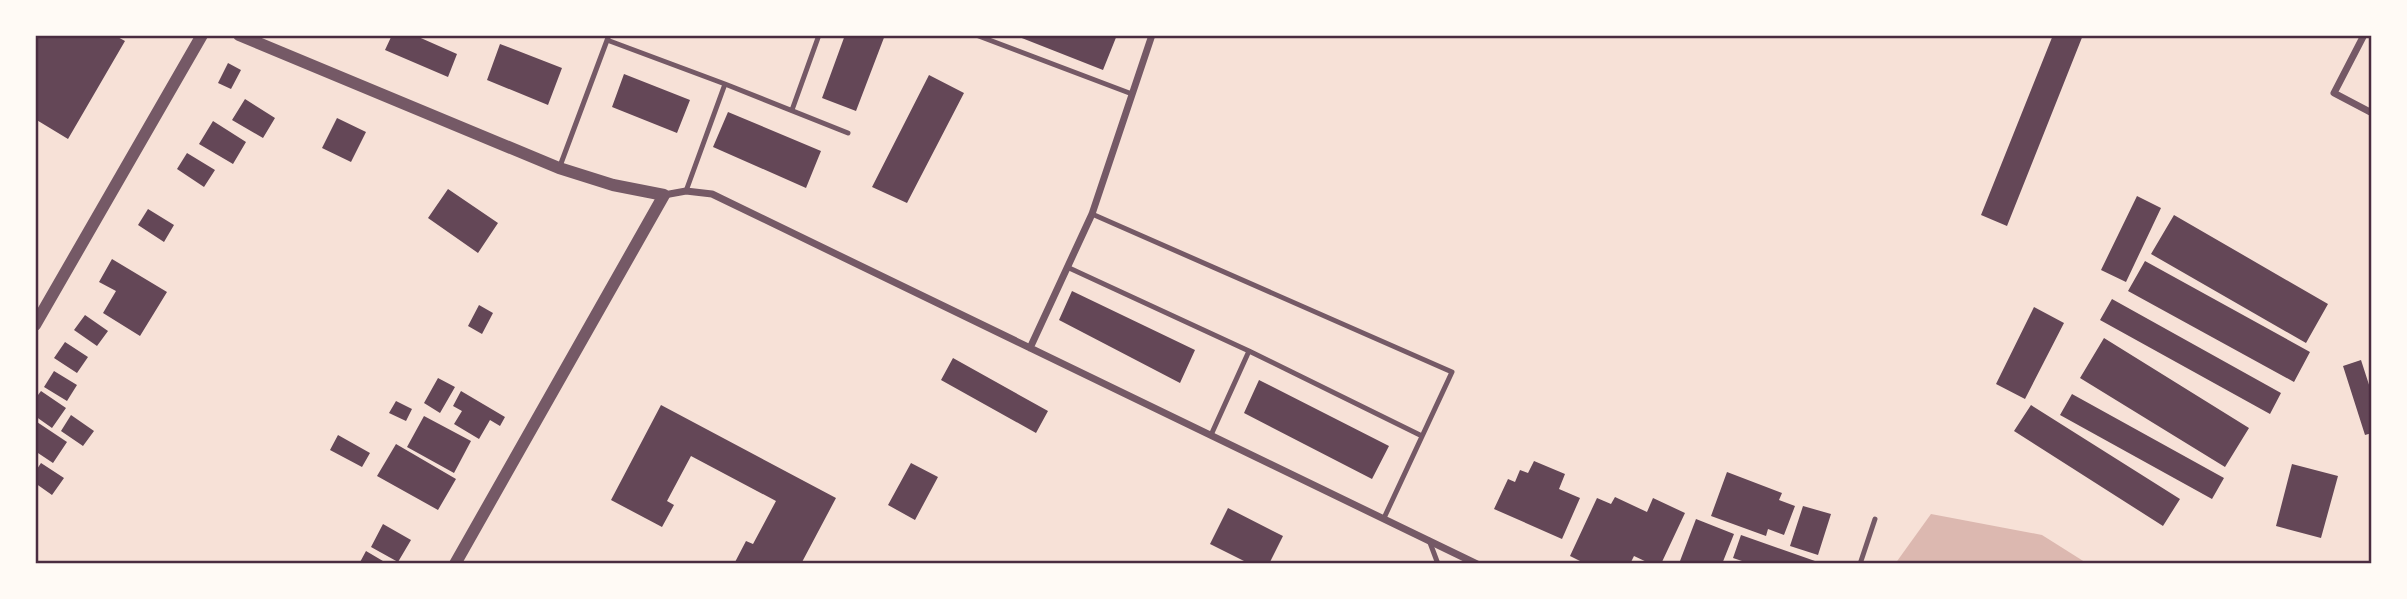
<svg xmlns="http://www.w3.org/2000/svg" width="2407" height="599" viewBox="0 0 2407 599" font-family="Lato,sans-serif">
  <style>
    .water { fill: #dcb8b0 }
    .building { fill: #644757 }
    .lines { fill: none; stroke-linecap: round; stroke-linejoin: round }
    .service { stroke: #755966; stroke-width: 5 }
    .minor { stroke: #755966; stroke-width: 7 }
    .tertiary { stroke: #755966; stroke-width: 12 }
    .neatline { fill: none; stroke: #4a2c40; stroke-width: 2.5 }
  </style>
  <rect width="100%" height="100%" fill="#f7e1d7"/>
  <path class="water" d="M1931,514L2042,535L2088,564H1895Z"/>
  <path class="building" d="M39,35H114L125,41L68,139L35,119V41Z
    M392,35H414L457,54L448,77L385,50Z
    M845,35H885L856,111L822,98Z
    M1014,35H1117L1103,70Z
    M2053,35H2083L2007,226L1981,215Z
    M500,44L562,68L548,105L487,80Z
    M228,63L241,70L231,89L218,83Z
    M624,74L690,100L677,133L612,107Z
    M929,75L964,93L907,203L872,187Z
    M245,99L275,118L263,138L232,120Z
    M728,112L821,151L806,188L713,147Z
    M337,118L366,132L351,162L322,148Z
    M213,121L246,142L233,164L199,144Z
    M187,153L215,170L204,187L177,169Z
    M448,189L498,223L478,253L428,218Z
    M2137,196L2161,208L2126,282L2101,270Z
    M148,209L174,225L164,242L138,225Z
    M2174,215L2328,304L2306,343L2151,254Z
    M112,259L167,292L140,336L103,313L116,291L99,282Z
    M2145,261L2310,352L2294,382L2128,291Z
    M1072,291L1195,350L1180,383L1059,320Z
    M2112,299L2281,393L2270,414L2100,320Z
    M479,305L493,313L482,334L468,326Z
    M2034,307L2064,323L2025,399L1996,384Z
    M85,315L108,331L97,346L74,330Z
    M2104,338L2249,428L2225,467L2080,378Z
    M65,342L88,357L77,373L54,358Z
    M953,358L1048,411L1036,433L941,380Z
    M2361,360L2372,394V433L2365,435L2343,366Z
    M54,371L77,385L67,401L44,387Z
    M438,378L455,387L440,413L424,403Z
    M1259,380L1389,446L1372,479L1244,413Z
    M41,391L66,408L52,428L35,416V399Z
    M461,391L505,417L500,426L490,420L479,439L454,424L462,411L453,406Z
    M2072,394L2224,478L2212,499L2060,415Z
    M396,401L412,409L406,421L389,413Z
    M661,405L836,498L801,564H734L746,541L753,544L776,501L691,456L667,501L674,505L662,527L611,500Z
    M2031,405L2180,499L2163,526L2014,431Z
    M71,415L94,431L83,446L61,431Z
    M424,416L471,441L454,473L407,447Z
    M37,422L67,442L53,463L35,451V426Z
    M338,435L370,453L362,467L330,450Z
    M396,444L456,479L438,510L377,476Z
    M1534,461L1565,474L1559,489L1580,498L1562,539L1494,509L1508,479L1515,482L1520,470L1528,473Z
    M41,463L64,478L52,495L35,483V472Z
    M911,463L938,477L915,520L888,505Z
    M2292,464L2338,476L2321,538L2276,526Z
    M1727,472L1782,493L1779,500L1795,506L1784,535L1768,529L1766,536L1711,516Z
    M1615,497L1647,512L1653,498L1685,513L1661,564H1651L1634,556L1630,564H1586L1570,556L1597,498L1611,504Z
    M1803,506L1831,514L1818,555L1790,546Z
    M1228,508L1283,536L1269,564H1250L1210,544Z
    M1696,519L1734,534L1722,564H1689L1680,561Z
    M383,524L411,540L398,562L371,547Z
    M1741,535L1815,561L1813,564H1751L1733,558Z
    M366,551L388,564H359Z"/>
  <g class="lines">
    <path class="service" d="M976,35L1132,94
      M607,40L725,84L686,191
      M725,84L848,133
      M792,110L819,35
      M560,166L609,35
      M1092,214L1452,372L1384,518
      M1067,267L1249,351L1422,436
      M1211,435L1249,351
      M1429,540L1438,564
      M1860,564L1875,519"/>
    <path class="minor" d="M2364,35L2334,93L2372,113
      M664,195L686,191L712,194L1477,564
      M1030,348L1092,214L1152,35"/>
    <path class="tertiary" d="M239,35L559,168L613,185L664,195L455,564
      M35,325L202,35"/>
  </g>
  <rect width="2407" height="599" fill="none" stroke="#fffaf5" stroke-width="74"/>
  <rect x="37" y="37" width="2333" height="525" class="neatline"/>
</svg>
